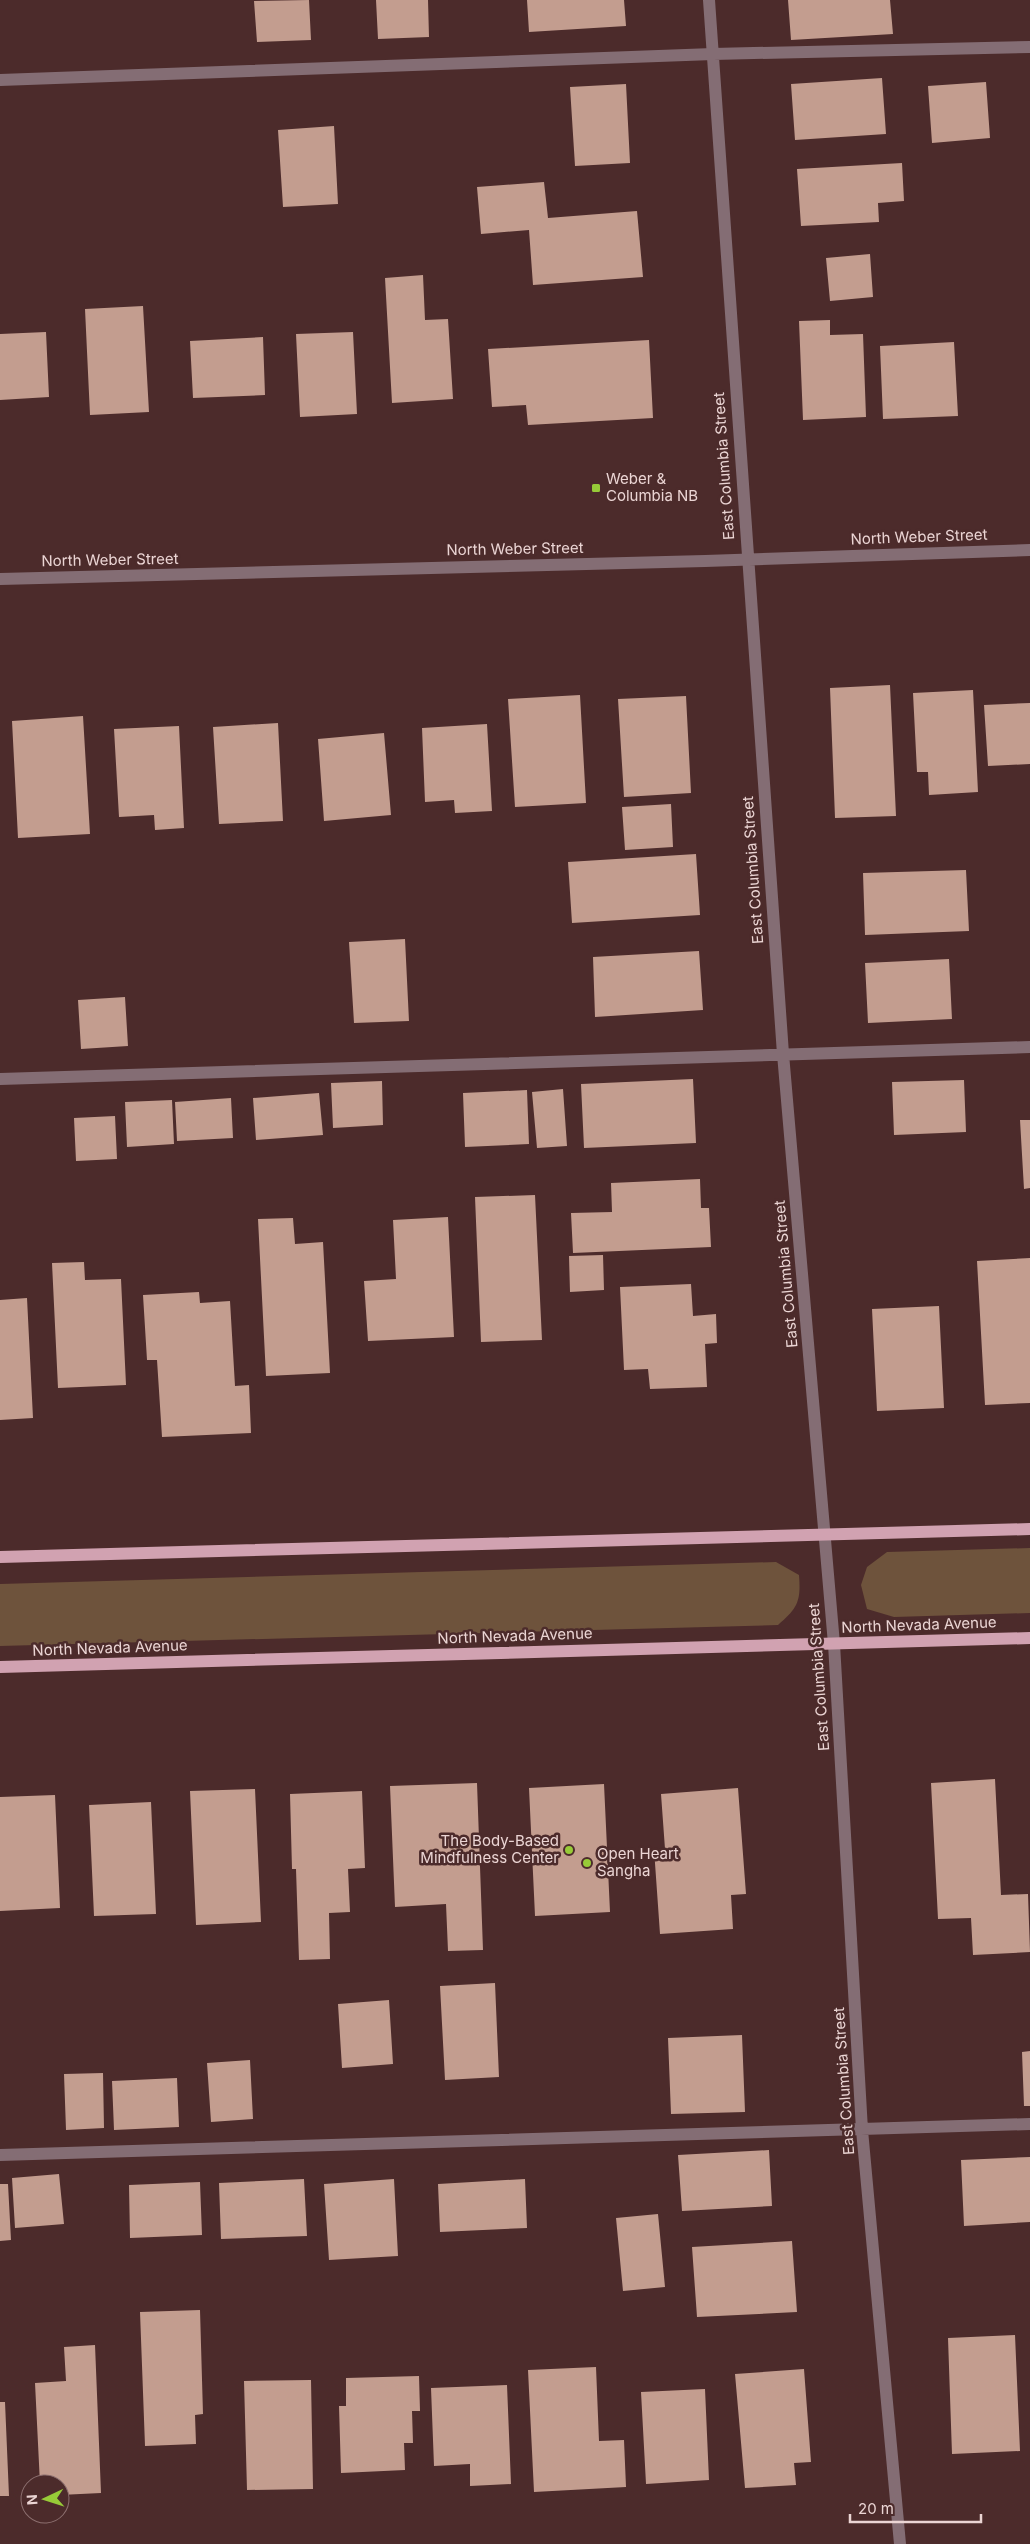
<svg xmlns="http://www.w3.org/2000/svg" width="1030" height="2544" viewBox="0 0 1030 2544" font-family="Inter,sans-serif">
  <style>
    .green { fill: #6e533c }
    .building { fill: #c39d8f }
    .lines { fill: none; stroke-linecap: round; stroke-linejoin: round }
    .minor { stroke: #846d74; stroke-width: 12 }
    .major { stroke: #d1a2b1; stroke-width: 12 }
    .poi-dot { fill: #97cb38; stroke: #4c2b2b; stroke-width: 2 }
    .labels { text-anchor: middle; stroke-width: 5; stroke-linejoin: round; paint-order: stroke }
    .street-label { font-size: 15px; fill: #ebd5d4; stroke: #4c2b2b }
    .poi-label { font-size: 15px; fill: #ebd5d4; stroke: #4c2b2b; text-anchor: start }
  </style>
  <rect width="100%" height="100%" fill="#4c2b2b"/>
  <path class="green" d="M1030,1548V1613L894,1617L867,1609L861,1585L867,1567L887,1552Z
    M776,1562L799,1575C801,1601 798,1608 778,1625L0,1646V1584Z"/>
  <path class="building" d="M309,0L311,40L257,42L254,1Z
    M376,0H428L429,37L378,39Z
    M527,0H624L626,26L529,32Z
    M788,0H890L893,34L791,40Z
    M882,78L886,134L795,140L791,84Z
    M986,82L990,138L932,143L928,86Z
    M626,84L630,163L575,166L570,87Z
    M334,126L338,204L283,207L278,130Z
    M902,163L904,201L878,203L879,222L801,226L797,169Z
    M544,182L548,218L637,211L643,277L533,285L529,230L481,234L477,187Z
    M870,254L873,297L830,301L826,258Z
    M423,275L425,320L448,319L453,399L392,403L385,278Z
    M143,306L149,412L90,415L85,309Z
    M830,320V335L863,334L866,417L803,420L799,321Z
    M46,332L49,397L0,400V334Z
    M353,332L357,414L300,417L296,334Z
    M263,337L265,395L193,398L190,341Z
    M649,340L653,418L528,425L526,405L492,407L488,349Z
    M954,342L958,416L883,419L880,346Z
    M890,685L896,816L835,818L830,688Z
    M973,690L978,792L929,795L928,772H917L913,693Z
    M580,695L586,803L515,807L508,699Z
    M686,696L691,793L624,797L618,699Z
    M1030,703V764L988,766L984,705Z
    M83,716L90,834L18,838L12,721Z
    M278,723L283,821L219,824L213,727Z
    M487,724L492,811L455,813L454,800L425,802L422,728Z
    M179,726L184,828L155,830L154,815L119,817L114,729Z
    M384,733L391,815L324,821L318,739Z
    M671,804L673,847L625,850L622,807Z
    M696,854L700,915L572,923L568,862Z
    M966,870L969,931L865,935L863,873Z
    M405,939L409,1021L354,1023L349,942Z
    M699,951L703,1010L595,1017L593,957Z
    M949,959L952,1019L868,1023L865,963Z
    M125,997L128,1046L81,1049L78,1000Z
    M693,1079L696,1143L584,1148L581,1084Z
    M964,1080L966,1132L894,1135L892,1082Z
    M382,1081L383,1125L333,1128L331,1083Z
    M563,1089L567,1146L537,1148L532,1092Z
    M527,1090L529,1144L465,1147L463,1093Z
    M319,1093L323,1135L256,1140L253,1098Z
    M231,1098L233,1138L177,1141L175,1102Z
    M172,1100L174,1144L127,1147L125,1102Z
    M115,1116L117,1159L76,1161L74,1118Z
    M1020,1120H1030V1188L1024,1189Z
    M700,1179L701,1208H709L711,1247L573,1253L571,1213L612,1212L611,1183Z
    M535,1195L542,1340L481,1342L475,1197Z
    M448,1217L454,1337L368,1341L364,1281L396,1279L393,1220Z
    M293,1218L295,1244L323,1242L330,1373L266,1376L258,1219Z
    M603,1255L604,1290L570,1292L569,1256Z
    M1030,1258V1403L985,1405L977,1261Z
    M84,1262L85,1280L121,1279L126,1385L58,1388L52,1263Z
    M691,1284L693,1316L716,1314L717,1343L705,1344L707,1387L650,1389L648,1369L624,1370L620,1287Z
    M199,1292L200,1303L230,1301L235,1386L249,1385L251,1433L162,1437L157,1360H147L143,1295Z
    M27,1298L33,1418L0,1420V1300Z
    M939,1306L944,1408L877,1411L872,1309Z
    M995,1779L1001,1895L1028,1894L1030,1952L973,1955L971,1918L938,1919L931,1783Z
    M477,1783L483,1950L448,1951L446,1904L395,1907L390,1786Z
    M604,1784L610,1912L535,1916L529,1788Z
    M738,1788L746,1894L731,1895L733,1929L660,1934L654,1849H665L661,1794Z
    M255,1789L261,1922L196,1925L190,1791Z
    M362,1791L365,1868L348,1869L350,1912L329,1913L330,1959L299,1960L296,1869H292L290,1794Z
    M55,1795L60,1908L0,1911V1797Z
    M151,1802L156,1914L94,1916L89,1805Z
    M495,1983L499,2077L445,2080L440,1986Z
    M389,2000L393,2064L342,2068L338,2004Z
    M742,2035L745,2112L671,2114L668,2038Z
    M1030,2051V2106H1024L1022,2052Z
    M250,2060L253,2119L211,2122L207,2063Z
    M103,2073L104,2128L66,2130L64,2074Z
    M177,2078L179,2127L114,2130L112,2081Z
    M769,2150L772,2206L682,2211L678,2155Z
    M1030,2157V2222L964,2226L961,2160Z
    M59,2174L64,2224L15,2228L12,2178Z
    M304,2179L307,2236L221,2239L219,2183Z
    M394,2179L398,2256L329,2260L324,2184Z
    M525,2179L527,2228L440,2232L438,2184Z
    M200,2182L202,2235L130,2238L129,2185Z
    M0,2184H8L11,2240L0,2241Z
    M658,2214L665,2287L623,2291L616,2218Z
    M792,2241L797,2312L697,2317L692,2247Z
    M200,2310L203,2414L195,2415L196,2444L145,2446L140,2312Z
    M1015,2335L1020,2451L952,2454L948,2338Z
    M95,2345L101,2493L60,2495V2484H40L35,2383L66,2381L64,2347Z
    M596,2367L599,2441L624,2440L626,2487L534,2492L528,2370Z
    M804,2369L811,2462L794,2463L796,2485L745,2488L735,2374Z
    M419,2376L420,2411H412L413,2443H404L405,2470L341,2473L339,2406H346V2378Z
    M311,2380L313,2489L247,2490L244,2381Z
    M507,2385L511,2484L470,2486V2464L434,2466L431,2388Z
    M705,2389L709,2480L646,2484L641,2392Z
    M0,2402H5L9,2496H0Z"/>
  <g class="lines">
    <path class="minor" d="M709,0L783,1054L834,1644L862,2130L900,2544
      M0,80L713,54L1030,47
      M0,579L705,561L1030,550
      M0,1079L1030,1047
      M0,2155L1030,2124"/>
    <path class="major" d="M0,1557L1030,1529
      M0,1667L1030,1638"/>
  </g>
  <g class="poi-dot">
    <rect x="591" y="483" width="10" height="10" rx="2.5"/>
    <circle cx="569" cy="1850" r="5"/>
    <circle cx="587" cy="1863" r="5"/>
  </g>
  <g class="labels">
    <g class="street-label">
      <text transform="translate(724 466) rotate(-94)" y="5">East Columbia Street</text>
      <text transform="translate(919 537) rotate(-2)" y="5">North Weber Street</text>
      <text transform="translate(515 549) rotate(-1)" y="5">North Weber Street</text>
      <text transform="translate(110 560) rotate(-1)" y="5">North Weber Street</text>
      <text transform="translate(753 870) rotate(-94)" y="5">East Columbia Street</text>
      <text transform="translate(786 1274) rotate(-95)" y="5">East Columbia Street</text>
      <text transform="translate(919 1625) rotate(-2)" y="5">North Nevada Avenue</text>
      <text transform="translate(515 1636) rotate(-2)" y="5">North Nevada Avenue</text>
      <text transform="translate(110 1648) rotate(-2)" y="5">North Nevada Avenue</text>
      <text transform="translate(819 1677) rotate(-94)" y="5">East Columbia Street</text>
      <text transform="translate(844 2081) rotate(-94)" y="5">East Columbia Street</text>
    </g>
    <g class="poi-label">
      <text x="606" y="484">Weber &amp;<tspan x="606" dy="17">Columbia NB</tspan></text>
      <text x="559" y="1846" text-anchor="end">The Body-Based<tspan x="559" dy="17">Mindfulness Center</tspan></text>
      <text x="597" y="1859">Open Heart<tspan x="597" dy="17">Sangha</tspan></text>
    </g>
  </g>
  <g transform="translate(45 2499) rotate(266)"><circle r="24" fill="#4c2b2b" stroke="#8c6f6f"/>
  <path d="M0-4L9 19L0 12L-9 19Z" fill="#97cb38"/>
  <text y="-8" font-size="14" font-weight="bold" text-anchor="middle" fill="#ebd5d4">N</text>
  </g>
  <path d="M850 2514v8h131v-8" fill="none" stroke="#ebd5d4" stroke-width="2.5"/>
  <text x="858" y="2514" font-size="15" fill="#ebd5d4" stroke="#4c2b2b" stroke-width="4" paint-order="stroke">20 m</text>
</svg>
